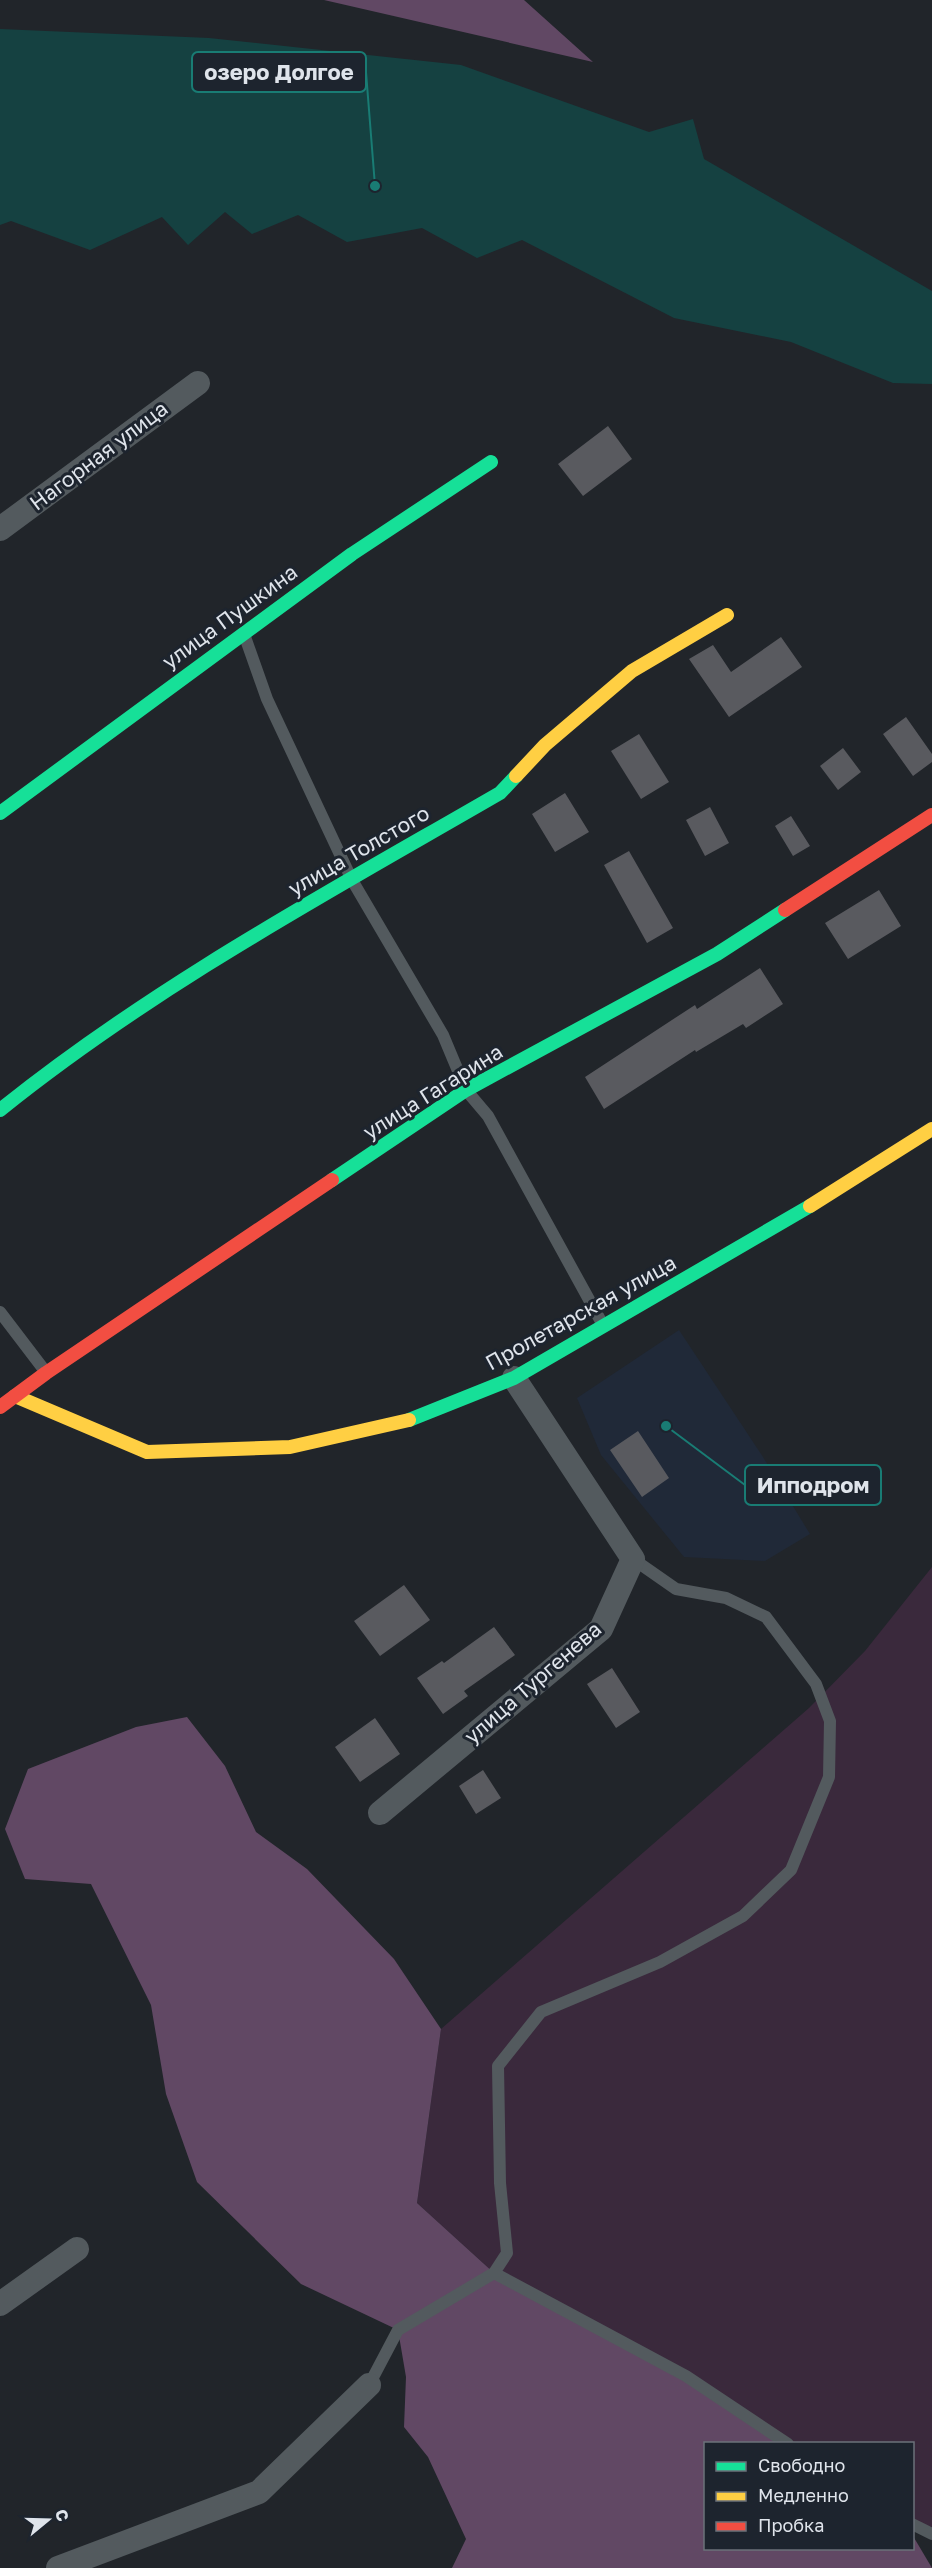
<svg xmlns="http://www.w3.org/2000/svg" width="932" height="2568" viewBox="0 0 932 2568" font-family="'Golos Text',sans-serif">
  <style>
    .built { fill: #202938 }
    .green { fill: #3a293c }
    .forest { fill: #614864 }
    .water { fill: #154141 }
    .building { fill: #595a5f }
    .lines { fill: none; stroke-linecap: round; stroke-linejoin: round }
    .lane { stroke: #535a5e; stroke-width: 12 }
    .street { stroke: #535a5e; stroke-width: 24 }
    .fast { stroke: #16e098; stroke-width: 14 }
    .slow { stroke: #ffcf43; stroke-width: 14 }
    .jam { stroke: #f24e42; stroke-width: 14 }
    .labels { text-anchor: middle; stroke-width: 6; stroke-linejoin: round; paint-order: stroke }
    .street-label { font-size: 21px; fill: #dfe4eb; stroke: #1d242e }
    .leader { fill: none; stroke: #197c74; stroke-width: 2 }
    .callout-dot { fill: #197c74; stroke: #1d242e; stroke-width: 2 }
    .callout { fill: #1d242e; stroke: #197c74; stroke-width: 2 }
    .callout-label { font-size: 22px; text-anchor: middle; font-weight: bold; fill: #dfe4eb }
  </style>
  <rect width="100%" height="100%" fill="#21252a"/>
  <path class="built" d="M679,1330L763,1457L810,1534L765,1561L684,1557L601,1455L577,1398Z"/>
  <path class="green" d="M932,1567V2527L913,2522L912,2444L788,2443L494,2273L417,2203L441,2029L809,1708L865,1651Z"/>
  <path class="forest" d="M324,0H524L593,62Z
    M187,1717L225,1766L256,1832L307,1869L394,1959L441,2029L417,2203L494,2273L686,2376L788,2443L706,2444V2548H912L913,2536L932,2568H452L466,2539L428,2457L404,2427L406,2377L398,2330L301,2284L197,2182L166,2094L151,2005L91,1884L25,1879L5,1829L28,1769L136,1727Z"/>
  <path class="water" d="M0,29L209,38L461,65L649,132L693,119L704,159L932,291V384L893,383L791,342L674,318L522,240L477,258L422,228L347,242L298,215L252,234L225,212L188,245L162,217L90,250L11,221L0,225Z"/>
  <path class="building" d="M608,426L632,459L583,496L558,464Z
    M781,637L802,667L729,717L689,659L713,645L731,672Z
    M906,717L932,754V762L913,776L883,734Z
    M639,734L669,782L641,799L611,751Z
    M843,748L861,772L838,790L820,766Z
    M565,793L589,832L555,852L532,814Z
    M710,807L729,843L705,856L686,820Z
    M791,816L810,846L793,856L775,826Z
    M629,851L673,928L647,943L604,865Z
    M879,890L901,926L848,959L825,923Z
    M760,968L783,1004L746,1028L743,1024L696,1052L695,1050L604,1109L585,1077L675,1018L695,1005L697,1009Z
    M638,1431L669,1478L642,1497L610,1450Z
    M404,1585L430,1620L380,1656L354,1621Z
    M494,1627L515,1655L464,1691L468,1696L443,1714L417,1678L442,1661L444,1663Z
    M612,1668L640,1712L616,1728L587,1684Z
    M375,1718L400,1754L360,1782L335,1747Z
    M483,1770L501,1798L476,1814L459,1786Z"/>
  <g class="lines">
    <path class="lane" d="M244,634L267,699L352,880L443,1035L466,1090L488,1116L603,1325
      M0,1312L45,1371
      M494,2273L686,2376L788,2444
      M369,2385L398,2330L494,2273L507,2253L500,2183L498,2066L541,2012L660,1962L743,1916L791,1870L829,1777L830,1721L816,1684L766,1617L726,1598L676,1589L633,1559
      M912,2524L932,2534"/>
    <path class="street" d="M0,529L198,383
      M380,1813L601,1629L633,1559L514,1378
      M0,2304L77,2249
      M58,2568L259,2492L369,2385"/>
    <path class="fast" d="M0,813L352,554L491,462
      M0,1110C154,986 329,892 500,793L516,776
      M332,1180L466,1090L717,954L785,910
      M409,1420L514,1378L810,1206"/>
    <path class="slow" d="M516,776L545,745L632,671L727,615
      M810,1206L932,1129
      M15,1396L147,1452L290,1447L409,1420"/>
    <path class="jam" d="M785,910L932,815
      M0,1407L46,1373L332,1180"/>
  </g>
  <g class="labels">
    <g class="street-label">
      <text transform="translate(99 456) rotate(-37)" y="7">Нагорная улица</text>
      <text transform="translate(230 617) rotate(-36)" y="7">улица Пушкина</text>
      <text transform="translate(359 851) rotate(-30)" y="7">улица Толстого</text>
      <text transform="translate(433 1092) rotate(-32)" y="7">улица Гагарина</text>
      <text transform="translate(581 1313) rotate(-29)" y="7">Пролетарская улица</text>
      <text transform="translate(533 1683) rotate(-41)" y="7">улица Тургенева</text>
    </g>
  </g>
  <path class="leader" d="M375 186L366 72M666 1426L745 1485"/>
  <g class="callout-dot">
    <circle cx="375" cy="186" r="6"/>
    <circle cx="666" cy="1426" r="6"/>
  </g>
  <g class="callout">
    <rect x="192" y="52" width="174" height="40" rx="6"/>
    <rect x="745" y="1465" width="136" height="40" rx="6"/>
  </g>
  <g class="callout-label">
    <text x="279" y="80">озеро Долгое</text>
    <text x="813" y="1493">Ипподром</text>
  </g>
  <rect x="704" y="2442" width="210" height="108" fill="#1d242e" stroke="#6b717a" stroke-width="1.5"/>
  <rect x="716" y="2462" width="30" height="9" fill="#16e098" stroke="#6b717a" stroke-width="1.5"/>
  <text x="758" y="2472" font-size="18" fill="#dfe4eb">Свободно</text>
  <rect x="716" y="2492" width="30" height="9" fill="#ffcf43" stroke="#6b717a" stroke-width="1.5"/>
  <text x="758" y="2502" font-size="18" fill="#dfe4eb">Медленно</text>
  <rect x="716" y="2522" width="30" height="9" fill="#f24e42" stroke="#6b717a" stroke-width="1.5"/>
  <text x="758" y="2532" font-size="18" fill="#dfe4eb">Пробка</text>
  <g transform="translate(48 2520) rotate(71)" stroke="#1d242e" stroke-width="4.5" paint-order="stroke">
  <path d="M0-4.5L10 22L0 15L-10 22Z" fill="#dfe4eb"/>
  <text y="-9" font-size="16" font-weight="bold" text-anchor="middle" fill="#dfe4eb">С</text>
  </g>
</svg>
